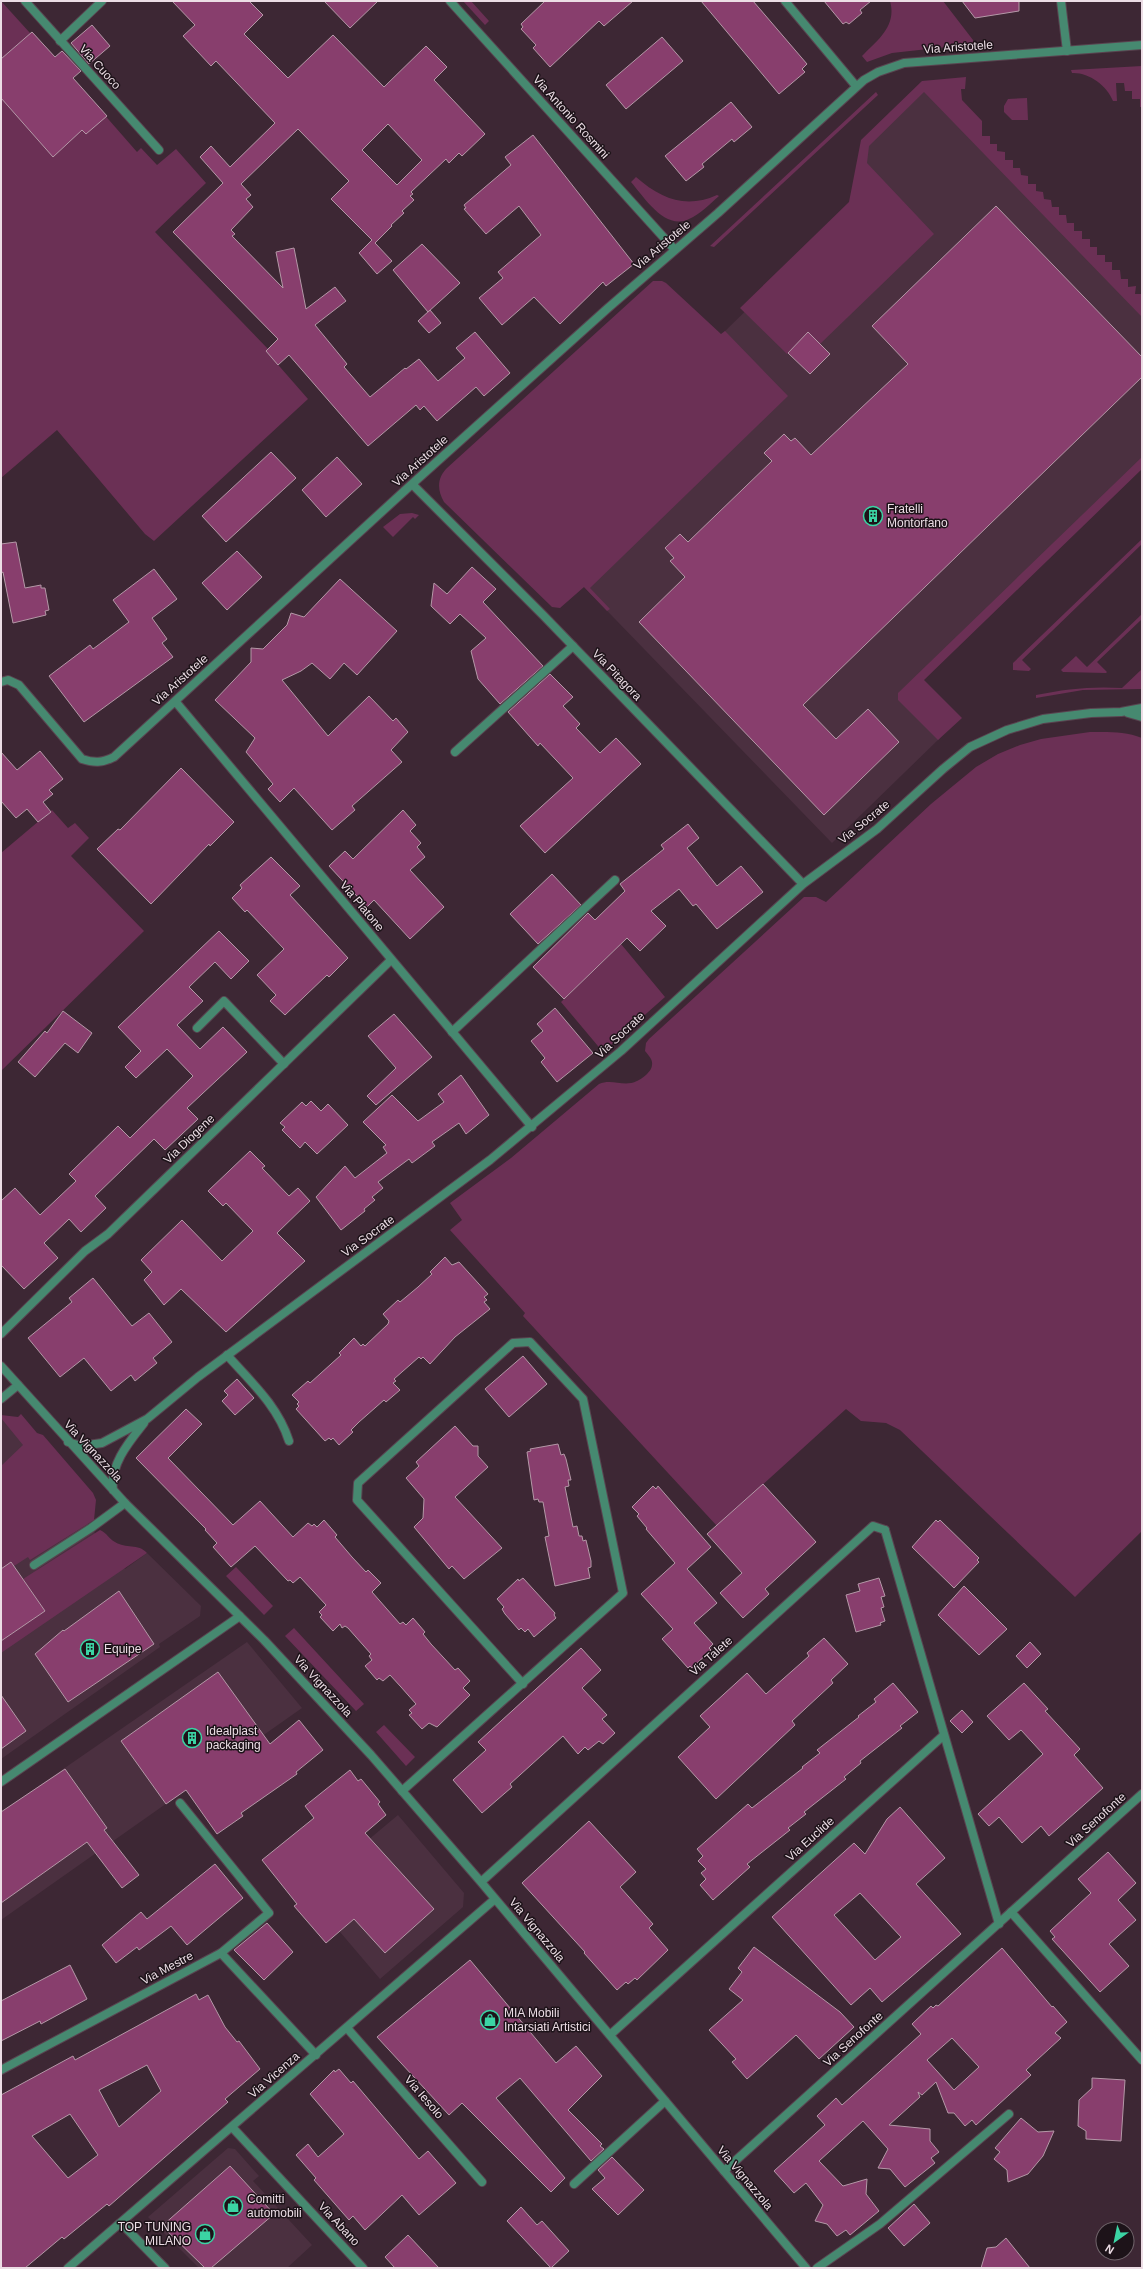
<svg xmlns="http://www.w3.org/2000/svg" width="1143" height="2269" viewBox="0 0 1143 2269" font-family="Helvetica,sans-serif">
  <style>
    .built { fill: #4b3040 }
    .green { fill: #6b3055 }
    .building { fill: #883e6d; stroke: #b498a7; fill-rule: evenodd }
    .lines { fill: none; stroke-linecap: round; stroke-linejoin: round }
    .service-casing { stroke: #594450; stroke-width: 10 }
    .minor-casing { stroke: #594450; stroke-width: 10 }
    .tertiary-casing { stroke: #594450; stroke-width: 10 }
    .service { stroke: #468970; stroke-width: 8 }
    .minor { stroke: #468970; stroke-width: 8 }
    .tertiary { stroke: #468970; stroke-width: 8 }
    .labels { text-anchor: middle; stroke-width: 3; stroke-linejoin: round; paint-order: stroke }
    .street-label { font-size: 12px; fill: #ecdde5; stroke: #1d1319 }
    .poi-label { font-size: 12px; fill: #ecdde5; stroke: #1d1319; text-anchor: start }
  </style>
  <rect width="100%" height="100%" fill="#3d2734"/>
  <path class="built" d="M924,86L1142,311V464L901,698L940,738L832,843L584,587L722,334L854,205L866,143Z
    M1,1415L74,1508L125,1569L147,1553L201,1606L200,1616L159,1644L160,1647L1,1759Z
    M247,1642L302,1708L1,1920V1812Z
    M398,1815L464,1893L463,1907L380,1979L306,1892Z
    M228,2148L235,2149L259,2176L253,2181L312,2245L287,2268H199L148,2217Z"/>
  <path class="green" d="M1,1L30,33L32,32L137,152L141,148L157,165L176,149L206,183L155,232L268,349L266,351L308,399L154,541L145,534L57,430L1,478Z
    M463,1H471L489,21L485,25Z
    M890,1H943L973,40V44L892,53L867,62L862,56C878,40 897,26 890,1Z
    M1142,66V107H1140V99H1132V91H1125L1124,83H1116L1117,101H1113C1107,85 1088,72 1072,73L1071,70Z
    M966,77L965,89H961L962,100L982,121V136H990V144H997V151L1005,152V160H1013V168H1020L1021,175L1028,176V184H1036V191L1043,192L1044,199L1051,200L1052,207H1059V215H1066L1067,223H1074V231H1082V239H1090V247H1097V255H1105V262H1112V270H1120L1121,279H1128V287L1136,286L1135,294H1142V317L924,92L869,146L867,163L934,234L820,344L808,333L787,354L740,308L849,202L861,140L922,81Z
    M876,92L878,95L714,247L710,246Z
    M1027,98L1028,120H1012L1004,112V106L1008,99Z
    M636,177C661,199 686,209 717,195L719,196C710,204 700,214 689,219C665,231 644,197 631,182Z
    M653,281H662L666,283L721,334L725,331L788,396L590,588L610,609L607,611L584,587L560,608L552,607L444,502C437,490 437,478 447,468Z
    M1142,457V469L924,680L962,718L938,740L898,700V693Z
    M412,513L419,515L415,519L413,517L393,537L383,527L400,514Z
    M1142,539V544L1022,660L1031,669L1029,671L1013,670V663Z
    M1142,614V619L1097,662L1107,672L1106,673L1063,672L1061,670L1076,656L1087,667Z
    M1142,669V689L1083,690L1036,698V695C1065,689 1092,686 1122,688Z
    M1090,732C1108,732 1125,731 1142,738V1531L1075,1597L900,1430L886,1423L861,1421L846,1409L717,1526L523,1316L525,1313L450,1230L462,1220L450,1203L511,1158L599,1084C610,1079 620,1085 631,1083C639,1082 652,1072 652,1065C653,1059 648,1055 645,1051L646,1043L649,1039L804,897H816L826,902L931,804L976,767L998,754L1020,745L1041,739Z
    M52,810L68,828L75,823L89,838L71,856L144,931L1,1071V853Z
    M621,944L665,997L603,1052L561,1002Z
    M21,1414L37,1433L43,1435L93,1493L96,1500L94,1520L30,1560L28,1557L14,1566L11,1562L1,1569V1466L23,1445L1,1418V1415L18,1417Z
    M100,1530C107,1533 109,1539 115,1542C126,1549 138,1543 147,1553L1,1653V1641L45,1611L23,1579Z
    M236,1567L273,1606L264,1615L226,1576Z
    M294,1628L364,1704L356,1711L285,1636Z
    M384,1725L415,1757L406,1766L376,1732Z"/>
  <path class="building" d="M172,1H249L263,15L244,34L288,78L333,35L384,87L426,46L447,67L434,80L485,134L462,156L459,153L449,163L446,159L411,192L413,194L410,196L414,200L402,211L404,213L391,225L392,226L375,243L392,261L377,274L359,253L372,240L331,199L349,181L298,129L241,184L251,195L246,199L253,207L231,230L235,234L232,236L283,288L276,252L294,248L306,309L335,287L346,301L315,325L347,364L344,367L370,397L405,368L406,369L419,359L438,381L465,358L456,348L475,332L510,373L484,396L476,387L437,421L424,406L420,410L416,405L368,446L289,355L278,365L266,351L278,339L173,232L223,183L200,157L211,146L230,167L275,123L216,61L211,66L183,36L195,25ZM388,124L422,160L397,185L362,150Z
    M324,1H378L350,28Z
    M545,1H633L604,26L599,21L550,67L533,48L536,45L521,29L523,27L521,24Z
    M701,1H753L807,64L802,69L805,72L779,94Z
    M824,1H871L860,10L862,13L849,24L846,22L843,24Z
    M962,1H1019V11L975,18Z
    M92,25L110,46L89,64L71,43Z
    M32,32L55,57L62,51L81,71L73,78L107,116L86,134L82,130L53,157L1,98V59Z
    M662,37L683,61L626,109L606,85Z
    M731,102L752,127L734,142L732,139L702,164L704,167L686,181L665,156Z
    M533,135L634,264L606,286L603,282L560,324L534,297L502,325L479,298L503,278L498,272L541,235L519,206L486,234L464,209L466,208L464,205L511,165L505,157Z
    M996,206L1142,357V377L803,705L836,739L868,709L899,742L824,815L639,622L685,577L670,561L674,558L665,548L680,534L688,542L772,461L764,453L784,434L791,441L795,438L811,455L908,364L872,326Z
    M422,244L460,283L428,312L393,270Z
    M430,310L441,323L429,333L418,321Z
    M808,332L830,354L810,374L788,353Z
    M271,452L296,478L226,542L202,516Z
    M337,457L362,484L326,517L302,490Z
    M16,542L25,588L41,585V588H45L49,610L45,611L46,615L13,623L3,572L1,573V544Z
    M237,551L262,577L227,610L202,583Z
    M472,567L496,589L483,602L543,666L500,704L478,679L471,651L486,638L460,614L450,624L431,606L434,583L447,594Z
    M154,569L177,599L152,618L167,639L162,643L173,657L84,722L49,676L90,645L93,649L129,622L113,600Z
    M340,579L397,631L357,675L344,663L330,679L312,663L301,671L282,680L328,736L369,696L393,721L396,718L408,732L391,750L402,762L352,806L355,810L332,830L294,788L280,802L268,789L273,784L246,752L255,738L215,700L251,662V648L263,649L287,625L291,613L304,617Z
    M550,674L573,697L563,706L580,724L576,728L600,753L616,738L641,764L545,853L520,826L573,778L540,743L538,746L508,712Z
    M40,751L63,779L49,790L53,794L43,802L51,812L38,822L27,809L16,818L1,801V752L17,770Z
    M181,768L234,822L210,846L209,844L151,904L97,849L118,829L120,830Z
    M403,810L416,825L410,831L421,843L417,847L425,857L410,870L444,907L410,939L374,900L367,907L329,866L345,851L353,859Z
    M688,824L699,838L687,848L717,886L741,866L763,892L717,929L696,904L693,906L679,889L651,911L666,926L640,951L627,938L564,999L533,967L588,913L595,920L625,891L620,884L664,849L661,845Z
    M271,857L300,886L290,895L348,958L329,977L327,975L285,1015L270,1001L276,995L257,975L284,949L247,910L245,912L232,898L242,888L240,885Z
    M552,874L581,905L538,944L510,914Z
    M219,931L249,961L231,979L215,962L189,987L203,1001L177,1025L200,1049L223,1027L247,1052L187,1108L198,1119L165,1150L154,1139L95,1196L106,1208L81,1232L69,1219L44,1243L58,1258L24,1289L1,1265V1201L15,1188L40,1215L76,1181L69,1174L118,1126L130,1138L193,1076L167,1049L136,1078L125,1067L141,1051L118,1027Z
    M555,1008L593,1053L557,1082L541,1062L545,1058L531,1041L543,1031L537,1024Z
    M63,1011L92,1033L78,1053L65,1043L35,1077L18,1062L45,1031L47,1033Z
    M394,1014L432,1057L376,1105L367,1096L396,1068L368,1036Z
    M461,1075L489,1115L466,1134L459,1123L432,1142L435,1146L412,1163L409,1159L378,1182L383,1188L372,1197L375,1200L364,1209L365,1211L341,1230L316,1197L345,1166L355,1178L387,1153L383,1147L386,1145L363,1122L392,1095L418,1121L444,1102L438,1094Z
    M311,1101L321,1111L328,1104L348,1125L317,1154L305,1142L300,1148L282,1130L285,1127L280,1123L302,1102L306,1106Z
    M250,1151L265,1166L262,1168L289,1196L298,1188L310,1201L277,1233L305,1261L226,1332L181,1289L164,1305L144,1280L152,1272L141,1260L182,1220L222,1261L253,1231L226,1203L223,1206L208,1191Z
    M445,1257L452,1265L459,1262L488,1294L484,1297L487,1300L484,1302L490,1309L455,1337L430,1364L423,1357L421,1359L419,1357L394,1379L396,1381L393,1383L400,1390L386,1402L384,1400L359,1422L351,1430L353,1432L339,1445L333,1438L331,1440L329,1438L325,1441L296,1409L299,1406L297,1404L299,1402L292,1395L308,1381L310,1383L341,1355L339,1353L354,1338L361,1346L363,1344L365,1346L388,1324L389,1321L383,1314L398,1300L400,1302L418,1287L432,1274L430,1272Z
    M93,1278L132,1326L149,1313L172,1342L153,1358L157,1363L135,1381L131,1375L111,1391L84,1358L60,1377L28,1338L72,1302L69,1298Z
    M523,1356L547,1384L509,1417L485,1389Z
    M237,1379L254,1398L235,1415L222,1401L228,1395L224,1391Z
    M186,1409L202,1424L168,1458L233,1525L260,1501L293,1537L308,1523L312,1526L314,1524L317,1527L324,1520L337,1535L335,1537L352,1557L366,1572L368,1570L381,1583L372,1592L400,1624L403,1622L406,1625L413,1618L425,1632L423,1634L431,1644L455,1670L458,1668L470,1681L463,1688L470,1695L437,1727L429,1723L422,1729L409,1715L412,1713L409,1710L416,1704L401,1687L390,1675L383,1681L379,1678L377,1680L365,1666L372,1660L369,1656L371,1654L348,1628L345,1626L342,1628L340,1624L333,1631L320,1617L322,1615L319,1612L326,1605L300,1577L293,1583L290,1580L288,1581L255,1546L231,1567L213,1547L217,1543L205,1530L206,1529L136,1458Z
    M455,1426L473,1446H478V1456L488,1467L455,1497L502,1548L464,1579L452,1566L449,1569L414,1527L423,1518L424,1499L406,1478L419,1466L416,1462Z
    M558,1444L561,1455L564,1454L566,1459L571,1480H568L569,1486L565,1487L573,1527L577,1526L579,1536H582L583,1541L586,1540L591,1561V1567L588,1568L590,1578L555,1586L545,1537L549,1536L543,1502H539L538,1499L534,1500L527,1452L531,1451L530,1449Z
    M763,1484L816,1542L765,1589L769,1594L743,1618L720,1593L742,1573L707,1534Z
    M653,1486L656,1489L658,1486L711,1547L687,1569L717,1603L694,1623L713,1644L709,1648L711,1650L692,1668L690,1666L688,1668L662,1639L673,1629L641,1594L675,1563L646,1529L647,1528L637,1516L639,1514L632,1507Z
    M936,1520L938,1522L940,1520L979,1558L977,1560L979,1562L954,1588L912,1547Z
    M11,1562L45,1611L1,1641V1569Z
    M523,1578L555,1613L554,1615L556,1618L534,1637L528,1629L525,1632L521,1628L519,1630L505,1614L502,1609L504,1607L497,1599L518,1579L519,1581Z
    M879,1578L885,1596L881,1597L884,1607L881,1608L885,1621L880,1623L881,1625L856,1632L846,1595L860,1591L858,1584Z
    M964,1586L1007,1629L979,1655L938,1615Z
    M119,1591L154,1644L68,1702L35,1654L63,1630L64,1631Z
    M824,1638L848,1664L831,1680L833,1683L792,1721L795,1725L716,1799L678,1757L710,1727L700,1716L747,1673L766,1694L809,1656L807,1653Z
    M1030,1642L1041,1654L1027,1668L1016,1656Z
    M581,1648L601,1670L582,1688L607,1715L602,1719L615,1733L603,1744L599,1741L588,1750L585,1747L578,1754L563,1736L510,1784L512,1787L482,1813L453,1780L486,1750L478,1742Z
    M218,1672L270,1744L299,1720L323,1750L296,1772L297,1774L241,1813L243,1816L217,1834L186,1790L166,1804L121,1741Z
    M893,1683L918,1712L900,1726L902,1728L860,1761L861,1763L844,1777L846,1779L804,1812L806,1814L788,1828L790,1830L747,1864L750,1867L713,1900L700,1885L706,1879L701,1873L706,1869L698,1861L703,1856L697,1849L748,1804L752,1808L803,1768L802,1767L820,1753L817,1750L859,1717L858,1716L876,1702L874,1699Z
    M1024,1683L1048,1709L1045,1711L1080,1749L1074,1755L1103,1788L1049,1836L1041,1826L1022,1843L999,1817L989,1826L978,1814L1043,1754L1021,1730L1009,1740L987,1716Z
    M1,1695L26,1731L1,1749Z
    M962,1710L973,1722L962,1733L950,1721Z
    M65,1769L107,1828L104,1830L139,1875L122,1888L87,1842L1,1903V1812Z
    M350,1770L358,1781L361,1779L380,1802L378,1804L386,1815L365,1833L434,1909L385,1953L354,1919L326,1943L294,1906L297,1904L262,1860L314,1818L305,1806Z
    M900,1807L945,1858L916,1884L961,1934L882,2002L870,1988L851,2005L772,1917L854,1843L865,1854L887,1819ZM860,1893L901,1937L875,1960L834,1915Z
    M589,1821L636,1872L620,1887L653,1924L649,1928L668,1950L637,1980L635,1978L628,1984L626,1982L617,1990L584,1953L585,1952L522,1883Z
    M1108,1852L1136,1883L1118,1900L1136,1920L1109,1944L1129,1966L1100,1992L1052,1939L1055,1937L1050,1931L1091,1893L1078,1879Z
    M215,1864L243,1898L187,1945L171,1926L139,1950L137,1947L116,1963L102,1945L141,1912L147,1919Z
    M267,1923L293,1952L264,1980L234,1950Z
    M754,1947L840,2012L854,2027L819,2059L796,2035L747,2079L732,2062L736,2059L709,2030L743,2000L729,1989L742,1972L738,1968Z
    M1002,1948L1052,2007L1053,2006L1067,2022L1055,2033L1061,2038L1026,2070L1031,2075L976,2125L972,2120L965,2126L954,2113H948L936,2082L922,2095L918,2092L920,2097L889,2125L930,2129V2141L939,2152L931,2158L935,2163L905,2187L890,2169L878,2168L888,2149L863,2121L819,2161L843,2186L867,2179L866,2194L879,2211L850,2235L846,2230L837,2236L827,2224L815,2221L823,2205L806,2183L794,2193L774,2171L825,2125L817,2116L836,2098L842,2105L889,2063L921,2034L912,2024L931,2006L933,2008L936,2005L938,2006ZM952,2038L979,2067L954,2090L927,2060Z
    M470,1960L556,2063L576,2046L602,2076L568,2110L602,2144L600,2146L604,2149L591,2161L520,2078L496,2098L565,2178L551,2192L462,2103L449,2115L377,2037Z
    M70,1965L87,1999L41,2024L40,2021L1,2041V2001Z
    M196,1994L199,2000L208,1995L225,2027L237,2042L239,2041L260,2069L225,2099L228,2102L109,2206L107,2204L64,2239L62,2237L25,2268H1V2095L73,2056L75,2060ZM147,2065L161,2091L119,2127L99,2090ZM70,2114L98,2155L68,2178L32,2136Z
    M339,2069L351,2083L353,2081L419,2159L428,2151L456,2183L419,2215L402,2195L365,2230L353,2216L349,2220L314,2180L316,2178L296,2155L308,2144L318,2157L344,2134L310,2094L334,2070L335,2072Z
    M1092,2078L1125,2080L1121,2141L1086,2139V2131L1078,2126L1079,2100L1092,2088Z
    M1021,2118L1038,2132L1054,2131L1043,2156L1028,2174L1008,2182L1007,2170L994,2159L1000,2152L995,2148Z
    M612,2157L644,2190L618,2215L592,2189L605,2178L598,2170Z
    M230,2166L274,2214L211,2268H205L162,2226Z
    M914,2204L930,2223L904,2246L888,2228Z
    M521,2207L537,2225L542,2221L569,2251L551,2268L507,2221Z
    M408,2235L439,2268H395L385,2257Z
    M1006,2238L1030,2268H981L987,2248L996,2247Z"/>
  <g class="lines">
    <defs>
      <path id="service" d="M785,1L856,86
        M1061,1L1067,51
        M60,41L102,1
        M455,752L573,646
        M197,1028L224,1001L284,1064
        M452,1032L615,880
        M227,1355C251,1382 278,1406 289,1441
        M1,1399L18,1385
        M885,1530L999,1924
        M34,1565L91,1528L125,1503
        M402,1791L623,1593L583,1399L530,1342L513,1343L358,1483L357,1500L523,1684
        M180,1803L269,1913L221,1953
        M1011,1912L1142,2060
        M574,2184L665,2101
        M817,2268L880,2224L1009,2114"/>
      <path id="minor" d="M25,1L159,150
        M450,1L675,250
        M412,484L543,615L803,884
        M1,682L8,680L19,685L82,759C94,763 102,763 114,757L412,484L608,308L718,213L864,80L878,72L904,63L1142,45
        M175,701L532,1127
        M1128,713L1142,717
        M1,1334L85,1251L108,1234L391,960
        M1,1366L125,1503L264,1640L371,1755L481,1882L724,2171
        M68,1442L81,1446L102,1443L147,1419L198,1377L490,1160L621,1051L803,884L877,829L943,769L970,747L1007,730L1043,719L1091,713L1121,712L1142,708
        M113,1490C110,1464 129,1442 144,1423
        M1,1782L240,1616
        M481,1882L873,1526L885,1530
        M347,2028L482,2182
        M610,2035L944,1735
        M1,2070L221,1953L316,2055
        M232,2127L363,2268
        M121,2223L165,2268
        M68,2268L495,1899"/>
      <path id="tertiary" d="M806,2268L724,2171L1142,1794"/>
    </defs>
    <use href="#service" class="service-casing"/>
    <use href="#minor" class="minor-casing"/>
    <use href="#tertiary" class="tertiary-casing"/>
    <use href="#service" class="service"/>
    <use href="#minor" class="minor"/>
    <use href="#tertiary" class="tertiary"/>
  </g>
  <defs>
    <symbol id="building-ring" viewBox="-11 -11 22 22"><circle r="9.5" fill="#1d1319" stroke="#3bd4a4" stroke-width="1.5"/><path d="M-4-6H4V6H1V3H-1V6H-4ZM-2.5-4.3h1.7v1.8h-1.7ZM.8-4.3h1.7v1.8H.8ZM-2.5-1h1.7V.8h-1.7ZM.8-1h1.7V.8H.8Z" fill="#3bd4a4"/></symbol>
    <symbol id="shop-ring" viewBox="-11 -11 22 22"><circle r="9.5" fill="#1d1319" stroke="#3bd4a4" stroke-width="1.5"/><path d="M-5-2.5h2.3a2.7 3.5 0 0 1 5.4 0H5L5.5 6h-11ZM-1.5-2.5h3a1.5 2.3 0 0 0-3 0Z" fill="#3bd4a4"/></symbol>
  </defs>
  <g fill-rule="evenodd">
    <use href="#building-ring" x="862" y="505" width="22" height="22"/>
    <use href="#building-ring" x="79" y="1638" width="22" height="22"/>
    <use href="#building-ring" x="181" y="1727" width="22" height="22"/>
    <use href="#shop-ring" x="479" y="2009" width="22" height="22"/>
    <use href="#shop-ring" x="222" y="2195" width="22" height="22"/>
    <use href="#shop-ring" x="194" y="2223" width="22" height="22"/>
  </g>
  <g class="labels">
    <g class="street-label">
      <text transform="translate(958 47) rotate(-4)" y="4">Via Aristotele</text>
      <text transform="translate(100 67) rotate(48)" y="4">Via Cuoco</text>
      <text transform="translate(571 117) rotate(48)" y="4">Via Antonio Rosmini</text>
      <text transform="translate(662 245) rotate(-40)" y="4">Via Aristotele</text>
      <text transform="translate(420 461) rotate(-42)" y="4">Via Aristotele</text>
      <text transform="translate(617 675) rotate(46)" y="4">Via Pitagora</text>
      <text transform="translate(180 680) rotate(-42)" y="4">Via Aristotele</text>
      <text transform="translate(864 822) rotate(-39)" y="4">Via Socrate</text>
      <text transform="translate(362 906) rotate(50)" y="4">Via Platone</text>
      <text transform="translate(620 1035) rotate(-43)" y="4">Via Socrate</text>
      <text transform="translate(189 1139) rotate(-44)" y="4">Via Diogene</text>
      <text transform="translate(368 1236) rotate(-36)" y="4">Via Socrate</text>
      <text transform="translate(93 1451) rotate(47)" y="4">Via Vignazzola</text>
      <text transform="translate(711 1656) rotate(-42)" y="4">Via Talete</text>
      <text transform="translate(323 1686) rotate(47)" y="4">Via Vignazzola</text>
      <text transform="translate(1096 1820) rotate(-42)" y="4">Via Senofonte</text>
      <text transform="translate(810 1839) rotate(-42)" y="4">Via Euclide</text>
      <text transform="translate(537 1930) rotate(50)" y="4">Via Vignazzola</text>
      <text transform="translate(167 1968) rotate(-28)" y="4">Via Mestre</text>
      <text transform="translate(853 2039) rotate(-42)" y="4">Via Senofonte</text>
      <text transform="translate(274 2075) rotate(-41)" y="4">Via Vicenza</text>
      <text transform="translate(424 2097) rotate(49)" y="4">Via Iesolo</text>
      <text transform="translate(745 2178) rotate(50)" y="4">Via Vignazzola</text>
      <text transform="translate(339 2224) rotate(47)" y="4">Via Abano</text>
    </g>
    <g class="poi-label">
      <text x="887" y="513">Fratelli<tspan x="887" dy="14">Montorfano</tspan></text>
      <text x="104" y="1653">Equipe</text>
      <text x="206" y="1735">Idealplast<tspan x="206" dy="14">packaging</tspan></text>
      <text x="504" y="2017">MIA Mobili<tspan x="504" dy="14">Intarsiati Artistici</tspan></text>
      <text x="247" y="2203">Comitti<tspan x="247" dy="14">automobili</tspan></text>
      <text x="191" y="2231" text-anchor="end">TOP TUNING<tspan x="191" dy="14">MILANO</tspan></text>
    </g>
  </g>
  <rect width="1143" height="2269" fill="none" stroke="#ecdde5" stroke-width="4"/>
  <g transform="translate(1115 2241) rotate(213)"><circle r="19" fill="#1d1319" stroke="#70646b"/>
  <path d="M0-3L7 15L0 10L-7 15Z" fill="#3bd4a4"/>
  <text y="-6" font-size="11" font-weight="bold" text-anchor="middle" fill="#ecdde5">N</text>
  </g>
</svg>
